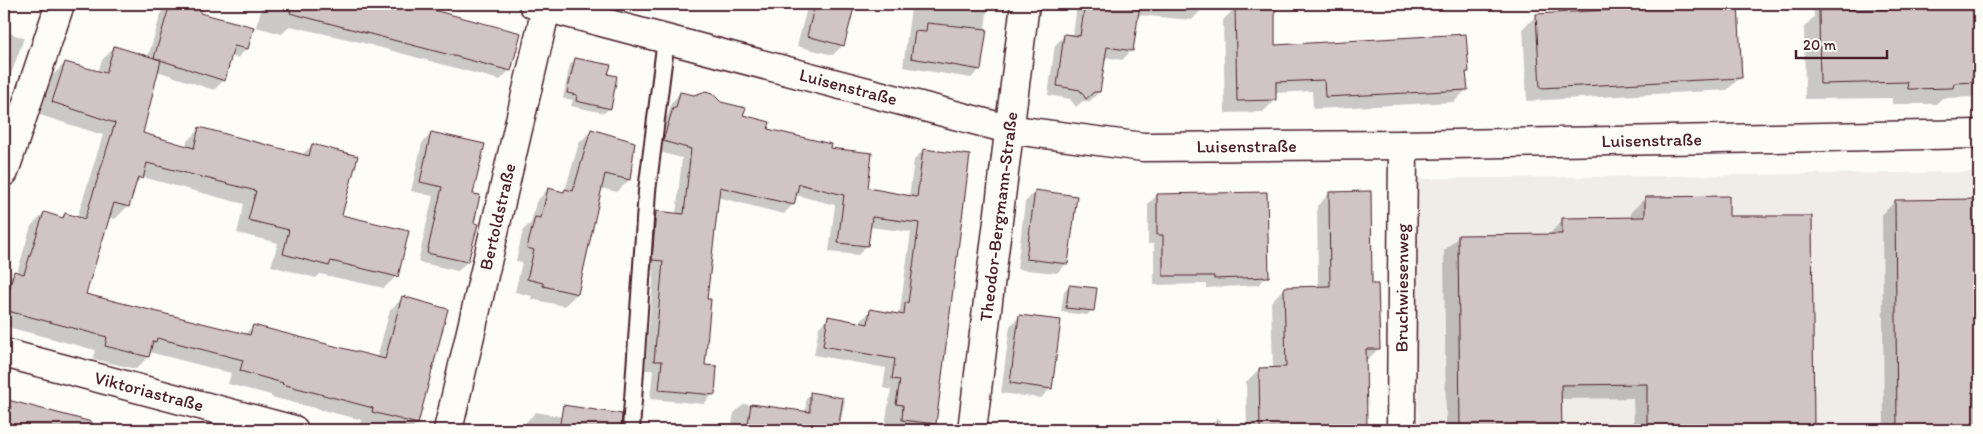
<svg xmlns="http://www.w3.org/2000/svg" width="1983" height="434" viewBox="0 0 1983 434" font-family="Itim,sans-serif">
  <style>
    .built { fill: #f0ece8 }
    .shadow { fill: #0003 }
    .building { fill: #d0c5c4; stroke: #4a1f2b }
    .lines { fill: none; stroke-linecap: round; stroke-linejoin: round }
    .service-casing { stroke: #4a1f2b; stroke-width: 20 }
    .minor-casing { stroke: #4a1f2b; stroke-width: 31 }
    .service { stroke: #fdfcf7; stroke-width: 16 }
    .minor { stroke: #fdfcf7; stroke-width: 28 }
    .labels { text-anchor: middle; stroke-width: 5; stroke-linejoin: round; paint-order: stroke }
    .street-label { font-size: 18px; fill: #4a1f2b; stroke: #fdfcf7 }
  </style>
  <rect width="100%" height="100%" fill="#fdfcf7"/>
  <filter id="ink" filterUnits="userSpaceOnUse"><feTurbulence type="fractalNoise" baseFrequency=".02" numOctaves="2"/><feDisplacementMap in="SourceGraphic" scale="10" xChannelSelector="R" yChannelSelector="G"/><feConvolveMatrix kernelMatrix="1 2 1 2 8 2 1 2 1" color-interpolation-filters="sRGB"/></filter>
  <g filter="url(#ink)">
    <path class="built" d="M1979,172V430H1419L1411,179Z"/>
    <path class="shadow" d="M141,4H202L198,14L247,49L237,58L230,56L224,80L214,90L157,71L142,134L186,147L187,141L200,129L302,155L312,145L341,216L397,276L384,288L320,274L316,278L271,266L278,243L237,233L244,204L142,177L134,186L128,206L115,219L108,217L84,295L244,335L253,326L377,358L390,310L403,298L417,423L410,430H384L361,424L362,420L271,397V395L228,384L231,373L149,352L148,357L136,369L93,359L95,350L4,326V283L15,272L17,273L31,226L44,213L61,218L65,214L77,218L103,135L40,115L52,76L65,63L98,72L102,60L115,47L148,57L162,10Z
      M263,4H406L520,34L510,70L500,80L356,41L290,26L282,34L256,27Z
      M592,4H617L612,9Z
      M808,4H853L843,45L833,55L797,46Z
      M895,4H988L980,69L971,78L903,67L911,8Z
      M1077,4H1202L1201,10L1192,20L1137,15L1132,50L1122,60L1104,57L1099,92L1090,101H1083L1076,107L1070,99L1048,95L1055,45L1065,35L1073,36Z
      M1651,4H1737L1741,77L1727,90L1527,101L1523,28L1537,15L1649,9Z
      M1813,4H1894V10H1972L1971,4H1979V97L1942,98L1936,104H1892V98L1805,99L1804,27L1814,17Z
      M1235,8L1274,47L1468,71L1465,74L1466,90L1454,102L1313,109L1312,91L1275,93V100L1263,112L1225,113L1223,20Z
      M4,31L24,38L9,80L4,86Z
      M576,59L607,75L610,108L604,113L571,106L573,100L563,98L570,64Z
      M680,93L720,103L767,130L828,149L866,189L909,197L914,160L923,150L969,156L934,430H884L891,390L883,388L886,368L814,355L819,327L828,318L861,324V320L871,311L896,315L900,310L911,232L869,227L867,245L858,255L829,252L835,205L796,195L793,204L784,214L717,197L705,300L704,366L713,394L704,404L650,399L653,370H645L654,270L644,269L647,222L656,212L676,215L682,158L655,151L664,119L668,115L671,103Z
      M591,131L629,180L617,192L601,188L577,294L564,306L531,299L532,296L515,292L522,262L516,261L523,230L531,223L536,202L548,189L563,193L565,190L579,143Z
      M432,133L472,195L467,262L458,271L418,262L433,196L411,191L422,143Z
      M1035,192L1067,263L1057,273L1017,269L1025,202Z
      M1330,193L1370,286L1379,348L1365,362L1366,430H1247L1246,382L1259,369H1273L1271,302L1284,288L1318,287L1317,206Z
      M1157,195L1267,276L1258,285L1206,288V284L1154,285V244H1148V204Z
      M1645,198L1728,218L1811,217L1813,430H1634L1633,398L1560,399L1561,430H1446L1444,251L1458,237L1549,235L1563,219H1631V212Z
      M1979,200V430H1884L1882,215L1895,201Z
      M1069,286L1092,310L1087,315L1061,312L1064,291Z
      M1020,316L1051,388L1041,398L1001,393L1010,326Z
      M811,394L845,400L839,430H805L806,399Z
      M4,400L100,425L99,430H4Z
      M744,404L802,412L799,430H731L734,413Z
      M536,412L596,423L595,430H525L526,422Z
      M1218,418L1228,430H1147L1208,428Z"/>
    <path class="building" d="M170,4H203L200,13L254,27L248,49L234,46L225,81L154,58Z
      M291,4H410L521,33L511,71L290,13Z
      M815,4H855L844,46L807,36Z
      M1085,4H1140L1133,51L1107,47L1100,92H1094L1086,99L1080,90L1057,86L1064,34L1080,36Z
      M1662,4H1738L1742,78L1540,88L1536,14L1662,7Z
      M1275,6V45L1466,34L1469,72H1466L1468,90L1325,97L1324,80L1276,82V100L1237,101L1235,7Z
      M1979,8V82L1954,83L1953,88L1908,89L1907,82L1820,84L1819,10Z
      M927,23L987,29L981,70L911,58L915,31L926,32Z
      M114,46L161,60L143,133L194,148L199,127L309,156L312,144L358,156L342,215L409,231L398,277L331,261L329,266L283,254L289,230L248,220L256,191L147,163L143,179L138,177L129,207L114,203L86,294L250,335L253,325L385,359L402,296L448,309L418,424L372,412L373,408L282,384L283,383L240,371L243,360L157,338L156,342L153,341L149,357L105,346L107,337L4,310L14,271L24,274L44,212L63,218L65,213L85,219L115,123L52,102L65,62L106,73Z
      M575,58L611,65L608,74L617,76L611,109L576,101L577,95L567,93Z
      M706,91L712,93L721,102L746,108L743,115L770,122L768,129L831,144L830,148L872,153L868,188L917,197L923,149L970,155L936,424L902,420L903,405L896,404L900,380L892,379L895,359L823,346L828,316L868,324L870,309L904,315L905,303H908L919,223L872,217L868,246L838,243L844,195L799,184L794,205L720,187L707,299H711L705,365L717,366L715,395L659,390L662,361H654L663,261L652,260L656,211L684,214L691,149L663,141L673,108H676L680,92L694,95Z
      M591,129L635,142L630,180L605,174L578,294L543,286V283L527,279L534,250L527,248L535,217L541,218L548,188L564,192L565,189L573,191Z
      M431,132L485,144L473,194L480,195L474,223L478,224L468,262L427,253L442,187L420,182Z
      M1035,190L1077,196L1068,264L1026,259Z
      M1371,191L1372,284H1378L1380,349H1366L1367,430H1260L1259,368L1286,367L1284,287L1330,286L1329,192Z
      M1267,192L1269,277L1214,279V276H1163V235H1157V194Z
      M1729,196V216H1812L1814,430H1647V384L1561,385L1562,430H1460L1458,235L1562,234V218L1645,217V197Z
      M1979,199V430H1897L1895,200Z
      M1069,285L1097,288L1094,311L1066,308Z
      M1019,315L1061,320L1052,389L1010,383Z
      M810,392L843,398L838,430H747L751,404L810,412Z
      M4,399L92,422L91,430H4Z
      M563,405L622,414L621,430H559Z"/>
    <g class="lines">
      <defs>
        <path id="service" d="M631,430L647,191L666,39"/>
        <g id="minor">
          <path id="s1" d="M533,4L1008,129L1143,147L1403,145L1979,134"/>
          <path d="M4,172L60,4"/>
          <path id="s2" d="M4,353L294,430"/>
          <path id="s3" d="M448,430L547,4"/>
          <path id="s4" d="M972,430L1025,4"/>
          <path id="s5" d="M1401,430L1403,145"/>
        </g>
      </defs>
      <use href="#service" class="service-casing"/>
      <use href="#minor" class="minor-casing"/>
      <use href="#service" class="service"/>
      <use href="#minor" class="minor"/>
    </g>
  </g>
  <g class="labels">
    <g class="street-label">
      <text dy="6" stroke="none"><textPath href="#s1" startOffset="326">Luisenstraße</textPath></text>
      <text dy="6" stroke="none"><textPath href="#s1" startOffset="1136">Luisenstraße</textPath></text>
      <text dy="6" stroke="none"><textPath href="#s1" startOffset="731">Luisenstraße</textPath></text>
      <text dy="6" stroke="none"><textPath href="#s3" startOffset="219">Bertoldstraße</textPath></text>
      <text dy="6" stroke="none"><textPath href="#s4" startOffset="215">Theodor-Bergmann-Straße</textPath></text>
      <text dy="6" stroke="none"><textPath href="#s5" startOffset="142">Bruchwiesenweg</textPath></text>
      <text dy="6" stroke="none"><textPath href="#s2" startOffset="150">Viktoriastraße</textPath></text>
    </g>
  </g>
  <rect width="1983" height="434" fill="none" stroke="#fdfcf7" stroke-width="20"/>
  <rect x="10" y="10" width="1963" height="414" fill="none" stroke="#4a1f2b" stroke-width="2" filter="url(#ink)"/>
  <path d="M1796 50v8h91v-8" fill="none" stroke="#4a1f2b" stroke-width="2.5"/>
  <text x="1803" y="50" font-size="15" fill="#4a1f2b" stroke="#fdfcf7" stroke-width="4" paint-order="stroke">20 m</text>
</svg>
